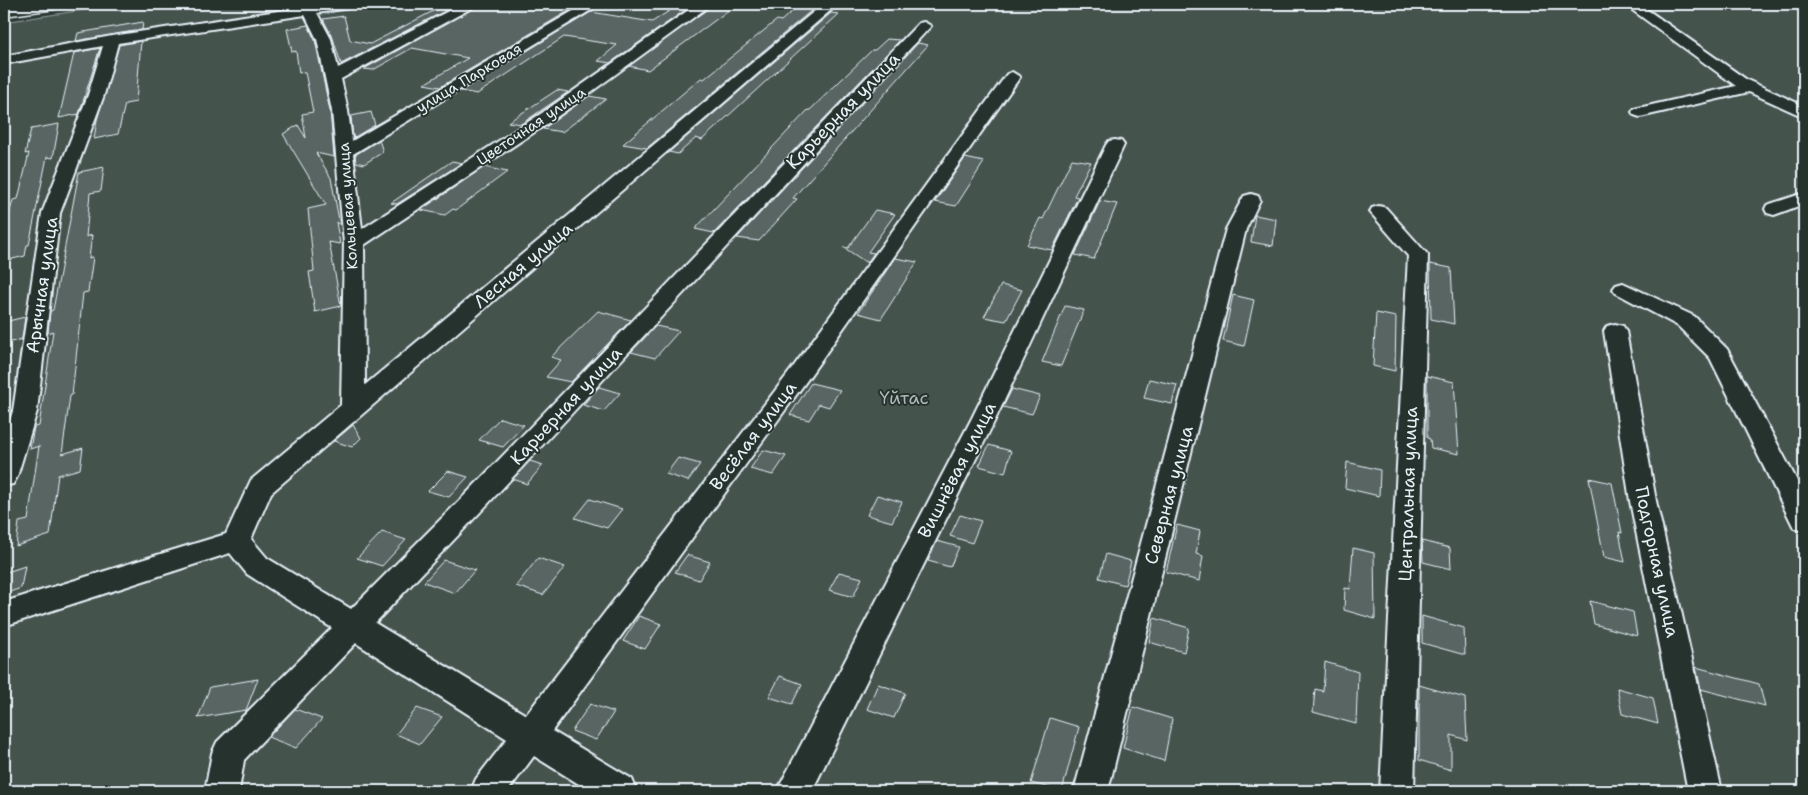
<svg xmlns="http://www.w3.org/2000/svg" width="1808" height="795" viewBox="0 0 1808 795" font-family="'Shantell Sans',sans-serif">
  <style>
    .green { fill: #45524e; stroke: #96a2a3 }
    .building { fill: #596563; stroke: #e8f1f8 }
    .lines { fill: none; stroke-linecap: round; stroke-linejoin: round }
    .minor-casing { stroke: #e8f1f8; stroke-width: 4 }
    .highway-casing { stroke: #e8f1f8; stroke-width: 3 }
    .minor { fill: #26332d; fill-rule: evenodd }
    .highway { fill: #26332d; fill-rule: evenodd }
    .labels { text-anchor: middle; stroke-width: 4; stroke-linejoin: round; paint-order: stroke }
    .far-street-label { font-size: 15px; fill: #e8f1f8; stroke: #26332d }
    .street-label { font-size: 18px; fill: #e8f1f8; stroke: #26332d }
    .park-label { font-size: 18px; fill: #afb9bc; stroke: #26332d }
  </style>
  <rect width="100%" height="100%" fill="#2e3b35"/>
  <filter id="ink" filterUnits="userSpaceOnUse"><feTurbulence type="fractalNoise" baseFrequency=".02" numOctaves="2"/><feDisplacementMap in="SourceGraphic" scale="10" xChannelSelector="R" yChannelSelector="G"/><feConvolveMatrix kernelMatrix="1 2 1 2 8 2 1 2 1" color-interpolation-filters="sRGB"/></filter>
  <g filter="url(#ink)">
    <path class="green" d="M124,4H1804V791H4V22Z"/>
    <path class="building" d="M481,4H575L567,9H572L440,87L424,84L468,58L412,48L373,70L364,69Z
      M680,4H694L610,63L598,61L617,45L564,37L477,94L461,91L591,12L652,22Z
      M714,4H737L648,70L629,66Z
      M439,8L447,10L341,64L333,38L323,19L344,16L350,40L370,44Z
      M796,8L812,10L647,148L623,144L701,78L704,79L777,20L781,21Z
      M831,13L839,14L702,140L696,138L678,154L669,152Z
      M143,22L142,30L76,41L78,33Z
      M308,25L315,40L330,111L334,157L316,153L331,178L340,225L336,222L340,244L329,242L341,306L315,312L309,272L314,271L308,209L326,205L283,134L298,125L306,138L302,114L313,112L305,72L299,73L296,51L292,52L287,29Z
      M887,39L900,40L714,233L695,229L808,110H810L872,50H875Z
      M141,41L136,102L125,104L118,134L94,139L97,120L119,45Z
      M918,43L928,45L793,198L797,199L759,241L737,238Z
      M100,48L79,114L59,118L74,53Z
      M557,90L568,92L521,124L508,122Z
      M589,96L606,99L562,132L543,129Z
      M371,112L375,125L353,138L351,116Z
      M59,124L53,158L47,157L29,245H27L25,256L4,261V234L13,200L18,199L29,153L25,154L31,129Z
      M379,140L383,152L364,164L356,162L355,155Z
      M965,158L984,162L956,206L935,202Z
      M1072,159L1091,162L1074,196L1078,197L1052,250L1027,245L1040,218L1043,219Z
      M452,161L462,163L397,204L391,203Z
      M104,167L101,191L90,193L86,237L92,235L89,258L93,257L88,292L83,293L72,395L70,396L62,454L83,448L80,469L58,475L50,535L16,546L19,522L28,520L39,446L30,449L34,427L39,426L53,331L48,333L50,311L53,310L79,172Z
      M484,167L507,172L456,210L453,209L445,215L421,210Z
      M1100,201L1117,204L1094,259L1075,255Z
      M875,210L895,214L868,252L874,253L867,263L843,247L848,248Z
      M1255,215L1276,219L1273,246L1251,242Z
      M895,258L917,262L881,319L858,313Z
      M1430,264L1451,268L1454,324L1431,319Z
      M1001,285L1022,290L1006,321L984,317Z
      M1233,295L1254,300L1244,346L1223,341Z
      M1065,306L1084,310L1061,366L1042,362Z
      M598,311L631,320L571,382L546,377L561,360L551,357Z
      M1376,313L1396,317L1395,371L1373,366Z
      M25,317L22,339L4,344V322Z
      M656,326L679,331L655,358L631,352Z
      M1427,376L1454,382L1459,454L1431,448L1430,439L1427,438Z
      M1149,379L1177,385L1172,404L1144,398Z
      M811,383L840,390L829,407L819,404L809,420L790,415Z
      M599,387L620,393L604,411L583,405Z
      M1012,389L1040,396L1032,414L1003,407Z
      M500,418L524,425L503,447L479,440Z
      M353,425L361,438L352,447L334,441Z
      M989,445L1011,451L1005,473L979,466Z
      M763,450L786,456L773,475L750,469Z
      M678,458L700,464L688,481L666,474Z
      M530,461L543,465L527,484L513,479Z
      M1347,462L1380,470L1379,496L1345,488Z
      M448,471L468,477L449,497L428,491Z
      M1589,478L1612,483L1622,533L1619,532L1625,562L1604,557Z
      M877,495L902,502L892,522L867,515Z
      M590,499L622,509L607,528L575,518Z
      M960,515L981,521L972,543L950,536Z
      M1177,525L1200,531L1196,554L1203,556L1199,581L1166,572Z
      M382,532L406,540L382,566L357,558Z
      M937,541L959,547L950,567L928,561Z
      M1422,541L1450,548L1451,569L1423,562Z
      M1353,548L1374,553L1375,619L1344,610L1345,588L1350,589Z
      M1106,554L1131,561L1125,585L1099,578Z
      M687,555L710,562L699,580L675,572Z
      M538,558L565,567L543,595L516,586Z
      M444,560L475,570L455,593L424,582Z
      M25,566L21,588L4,594V573Z
      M839,572L862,578L853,597L829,590Z
      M1590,601L1633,612L1637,636L1594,624Z
      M639,616L661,624L645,649L623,641Z
      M1422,616L1464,628L1465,655L1422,643Z
      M1154,618L1189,628L1184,652L1149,642Z
      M1325,662L1358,672L1356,724L1313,712L1315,689L1323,691Z
      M1696,667L1759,684L1765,706L1701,689Z
      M780,676L802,684L792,704L769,697Z
      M258,679L246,710L198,718L210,687Z
      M878,684L905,693L894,718L867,709Z
      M1419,685L1465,698L1467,740L1451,735V770L1419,760Z
      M1617,688L1653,698L1658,724L1622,714Z
      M590,704L614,712L596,740L572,731Z
      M1133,707L1172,719L1164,761L1123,748Z
      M417,708L442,717L420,744L396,734Z
      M295,709L322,719L296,748L268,737Z
      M1050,718L1079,727L1062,791L1031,783Z"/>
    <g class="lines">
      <defs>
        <path id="minor" d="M324,4H356L349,8L317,13L331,39L338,68L462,4H479L341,79L348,111L352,141L585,4H601L353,154L362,229L542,113L697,4H712L554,119L364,245L365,385L823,4H838L271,493L251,539L267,558L351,609L467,493L919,23L924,22L931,26L485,507L375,623L526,715L791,370L1007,74L1012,72L1020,77L807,380L552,731L632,779L637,791H590L534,756L508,791H471L476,779L507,739L356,643L244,760L239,791H205L212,753L217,742L332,628L247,574L230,553L4,626V602L226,534L251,480L341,405L344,243L332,111L317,39L305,15L118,43L104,95L60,213L37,411L17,477L13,484L4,486V439L13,411L42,213L88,95L103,46L4,64V56L112,36Z
          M1624,4H1639L1747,80L1804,106V117L1749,92L1640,117L1634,115L1632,112L1634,109L1736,86Z
          M1792,4H1804V11Z
          M1115,140L1121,141L1124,145L996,418L812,791H777L972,418L1106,145L1109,141Z
          M1804,193V204L1774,215L1767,213L1765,209L1767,205Z
          M1251,194L1258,196L1260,200L1246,229L1108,791H1074L1226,229L1244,196Z
          M1379,206L1386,208L1428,255L1414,791H1380L1408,256L1370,212L1372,208Z
          M1623,283L1694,316L1727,349L1804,494V531L1794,528L1710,358L1678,326L1616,293L1613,289L1616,285Z
          M1615,324L1623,326L1626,331L1656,501L1722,791H1688L1630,501L1604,331L1607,326Z"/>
        <path id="highway" d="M23,4H63L55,9L4,16V6Z"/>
      </defs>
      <use href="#minor" class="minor-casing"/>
      <use href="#highway" class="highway-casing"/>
      <use href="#minor" class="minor"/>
      <use href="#highway" class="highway"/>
    </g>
  </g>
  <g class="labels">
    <g class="far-street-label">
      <text transform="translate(469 78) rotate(-31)" y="5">улица Парковая</text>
      <text transform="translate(531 126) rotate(-34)" y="5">Цветочная улица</text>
      <text transform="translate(348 206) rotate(-94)" y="5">Кольцевая улица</text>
    </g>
    <g class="street-label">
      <text transform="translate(843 111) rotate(-46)" y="6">Карьерная улица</text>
      <text transform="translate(523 265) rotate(-40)" y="6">Лесная улица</text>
      <text transform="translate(42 285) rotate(-82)" y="6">Арычная улица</text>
      <text transform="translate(566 406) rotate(-47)" y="6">Карьерная улица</text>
      <text transform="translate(753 436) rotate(-53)" y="6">Весёлая улица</text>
      <text transform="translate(957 470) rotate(-63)" y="6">Вишнёвая улица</text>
      <text transform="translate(1408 494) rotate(-88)" y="6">Центральная улица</text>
      <text transform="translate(1169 495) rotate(-75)" y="6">Северная улица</text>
      <text transform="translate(1657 562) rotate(78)" y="6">Подгорная улица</text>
    </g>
    <g class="park-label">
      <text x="904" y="404">Үйтас</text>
    </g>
  </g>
  <rect width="1808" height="795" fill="none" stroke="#26332d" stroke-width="20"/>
  <rect x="10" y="10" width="1788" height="775" fill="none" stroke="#e8f1f8" stroke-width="2" filter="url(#ink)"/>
</svg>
